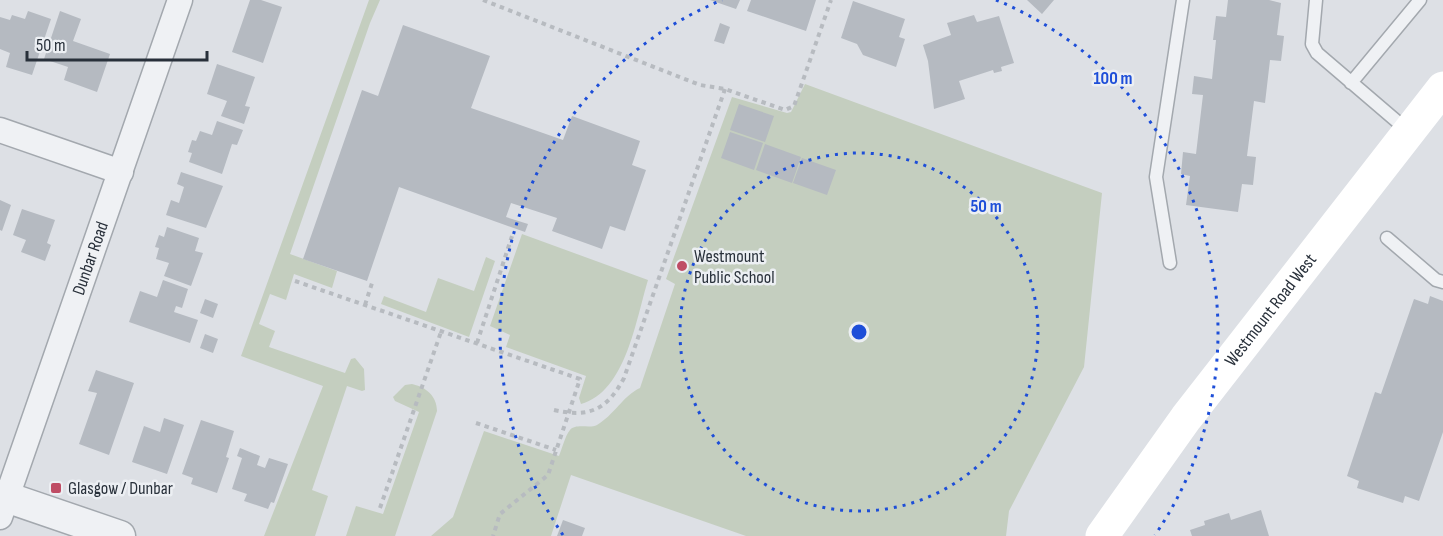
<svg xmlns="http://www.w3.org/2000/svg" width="1443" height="536" viewBox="0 0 1443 536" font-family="'Sofia Sans Condensed',sans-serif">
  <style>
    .green { fill: #c4cebf }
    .building { fill: #b5bac1 }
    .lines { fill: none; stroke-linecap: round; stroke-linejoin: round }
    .service-casing { stroke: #a3a8ae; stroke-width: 15 }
    .minor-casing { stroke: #a3a8ae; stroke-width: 27 }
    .tertiary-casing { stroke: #a3a8ae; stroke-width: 33 }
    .path { stroke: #b7bbc0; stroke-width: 4; stroke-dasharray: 4.5 4.5; stroke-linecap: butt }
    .service { stroke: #eff1f4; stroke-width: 12 }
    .minor { stroke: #eff1f4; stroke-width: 24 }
    .tertiary { stroke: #eff1f4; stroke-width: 30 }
    .secondary { stroke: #fff; stroke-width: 33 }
    .ring { fill: none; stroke: #1d4ed8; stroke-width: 3; stroke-dasharray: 3 6 }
    .poi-dot { fill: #bf4d65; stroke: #eceff3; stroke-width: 2 }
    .labels { text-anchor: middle; stroke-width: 5; stroke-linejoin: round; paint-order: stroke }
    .poi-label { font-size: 18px; fill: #28303a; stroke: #eceff3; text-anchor: start }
    .street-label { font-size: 18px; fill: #28303a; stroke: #eceff3 }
    .centre { fill: #1d4ed8; stroke: #eceff3; stroke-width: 3 }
    .ring-label { font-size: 18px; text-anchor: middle; font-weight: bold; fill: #1d4ed8; stroke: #eceff3; stroke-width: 5; stroke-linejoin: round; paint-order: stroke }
  </style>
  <rect width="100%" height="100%" fill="#dde0e5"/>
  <path class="green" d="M369,0H380L370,23L290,254L337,271L332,288L294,274L286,300L270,294L259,324L275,331L269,347L345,373L351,359L355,358L364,369L365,390L362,391L347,386L312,490L328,496L315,536H264L323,386L241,356Z
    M805,84L1102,193L1084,367L1009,511L1006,536H746L571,475L551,536H431L453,517L484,431L559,456C562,449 565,436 570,430C576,423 590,429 597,425C614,415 623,396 640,388L675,284L666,279L732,97L787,113L791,112Z
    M522,234L648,280C636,319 626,392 581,404L579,398L586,376L506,347L510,335L490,326Z
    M486,257L495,261L469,337L381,304L384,296L426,312L438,278L474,291Z
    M412,384C426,387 437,396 437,411L395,536H346L356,506L383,514L419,412L395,401L393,397L405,385Z"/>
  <path class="building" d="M250,0H261L282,7L263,63L232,52Z
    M710,0H740L736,9Z
    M751,0H816L806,31L747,11Z
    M1027,0H1054L1042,14Z
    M1228,0H1269L1281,3L1277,35L1284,36L1281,61L1270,60L1265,103L1254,101L1247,156L1256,157L1253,185L1242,184L1238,212L1186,205L1190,176L1181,174L1183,152L1196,154L1203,95L1192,94L1194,76L1212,79L1216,40H1213L1216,16L1226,17Z
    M853,1L905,19L899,37L905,39L896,67L863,55L857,44L841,38Z
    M28,11L51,19L32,75L6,67L10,53L0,49V17L10,20L12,15L25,19Z
    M60,11L81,19L73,41L110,54L97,92L64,80L68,67L44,59Z
    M974,15L977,22L999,16L1014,63L1001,67L1002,71L994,73L993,70L959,81L965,99L934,109L928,61L923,45L951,35L947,23Z
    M720,23L730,27L724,44L714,41Z
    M403,25L490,56L471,108L563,140L572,116L640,141L632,165L646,170L625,231L610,226L602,249L552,231L557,218L511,203L506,217L528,224L525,232L399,187L367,281L303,259L362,90L378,96Z
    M217,64L255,77L245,106L250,107L244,124L221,116L227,101L207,94Z
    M739,104L774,116L765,142L730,130Z
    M217,121L243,130L237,145L232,144L222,174L189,162L192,153L188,152L192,140L196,141L200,131L212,135Z
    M730,132L763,143L754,170L721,158Z
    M765,144L801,157L792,183L756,170Z
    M802,158L836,170L827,195L793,183Z
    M181,172L223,186L206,228L166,215L171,200L179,203L184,187L177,184Z
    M0,200L11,205L2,231L0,230Z
    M22,209L55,220L47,243L51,245L45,261L21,252L26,240L13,235Z
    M167,227L199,238L195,251L203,253L191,286L164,276L169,263L156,259L159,248L155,247L159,235L164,237Z
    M163,280L188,289L182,308L176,306L174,312L198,320L190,343L129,322L140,291L157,297Z
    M1430,296L1443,301V432L1419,501L1405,496L1403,503L1357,488L1359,481L1347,476L1375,392L1381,394L1414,299L1428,304Z
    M205,299L218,304L213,318L200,313Z
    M205,334L218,339L213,353L200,348Z
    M96,370L134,383L109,455L79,444L97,393L88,391Z
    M164,418L184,425L167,474L132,462L144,426L160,432Z
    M201,420L234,431L226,457L229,458L217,493L191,484L193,478L182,474Z
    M240,448L260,456L257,465L265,468L269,458L288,464L274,503L271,502L268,509L244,501L247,494L232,489L242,458L237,456Z
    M1261,510L1269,536H1192L1190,530L1205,525L1204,521L1229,513L1231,520Z
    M563,520L585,528L582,536H557Z"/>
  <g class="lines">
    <defs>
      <path id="service" d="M1316,0L1312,44L1317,53L1407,130
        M1351,83L1420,0
        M1387,238L1436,280L1443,282
        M1170,263L1156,177L1183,0"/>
      <g id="minor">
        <path d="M0,130L121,172"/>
        <path id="s1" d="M0,517L180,0"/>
      </g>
      <path id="tertiary" d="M0,495L120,536"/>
    </defs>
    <use href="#service" class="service-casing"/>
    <use href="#minor" class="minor-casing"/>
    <use href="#tertiary" class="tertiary-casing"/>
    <path class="path" d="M483,0L700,85L725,89L785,110L794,106L831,0
      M295,281L580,379L548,475L500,514L493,536
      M365,305L372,283
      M477,343L513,233
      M554,410C589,418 607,410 624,378L725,89
      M476,423L556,450
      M380,508L441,332"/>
    <use href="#service" class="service"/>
    <use href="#minor" class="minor"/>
    <use href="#tertiary" class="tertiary"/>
    <path class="secondary" id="s2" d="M1102,536L1186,418L1443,88"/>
  </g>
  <g class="ring">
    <circle cx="859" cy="332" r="179"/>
    <path d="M563 535A359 359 0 0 1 722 0M996 0A359 359 0 0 1 1155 535"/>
  </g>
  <g class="poi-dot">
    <circle cx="682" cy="266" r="6"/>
    <rect x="50" y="482" width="12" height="12" rx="3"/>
  </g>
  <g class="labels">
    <g class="poi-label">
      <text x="694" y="262">Westmount<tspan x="694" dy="21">Public School</tspan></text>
      <text x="68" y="494">Glasgow / Dunbar</text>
    </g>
    <g class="street-label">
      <text dy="6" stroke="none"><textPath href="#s1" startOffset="274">Dunbar Road</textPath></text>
      <text dy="6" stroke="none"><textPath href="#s2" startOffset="282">Westmount Road West</textPath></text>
    </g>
  </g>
  <circle cx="859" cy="332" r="9" class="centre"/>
  <g class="ring-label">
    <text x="1113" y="84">100 m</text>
    <text x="986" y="212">50 m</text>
  </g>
  <path d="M27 51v9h180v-9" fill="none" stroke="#28303a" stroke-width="3"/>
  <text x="36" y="51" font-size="18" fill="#28303a" stroke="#eceff3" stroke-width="4.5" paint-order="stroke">50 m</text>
</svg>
